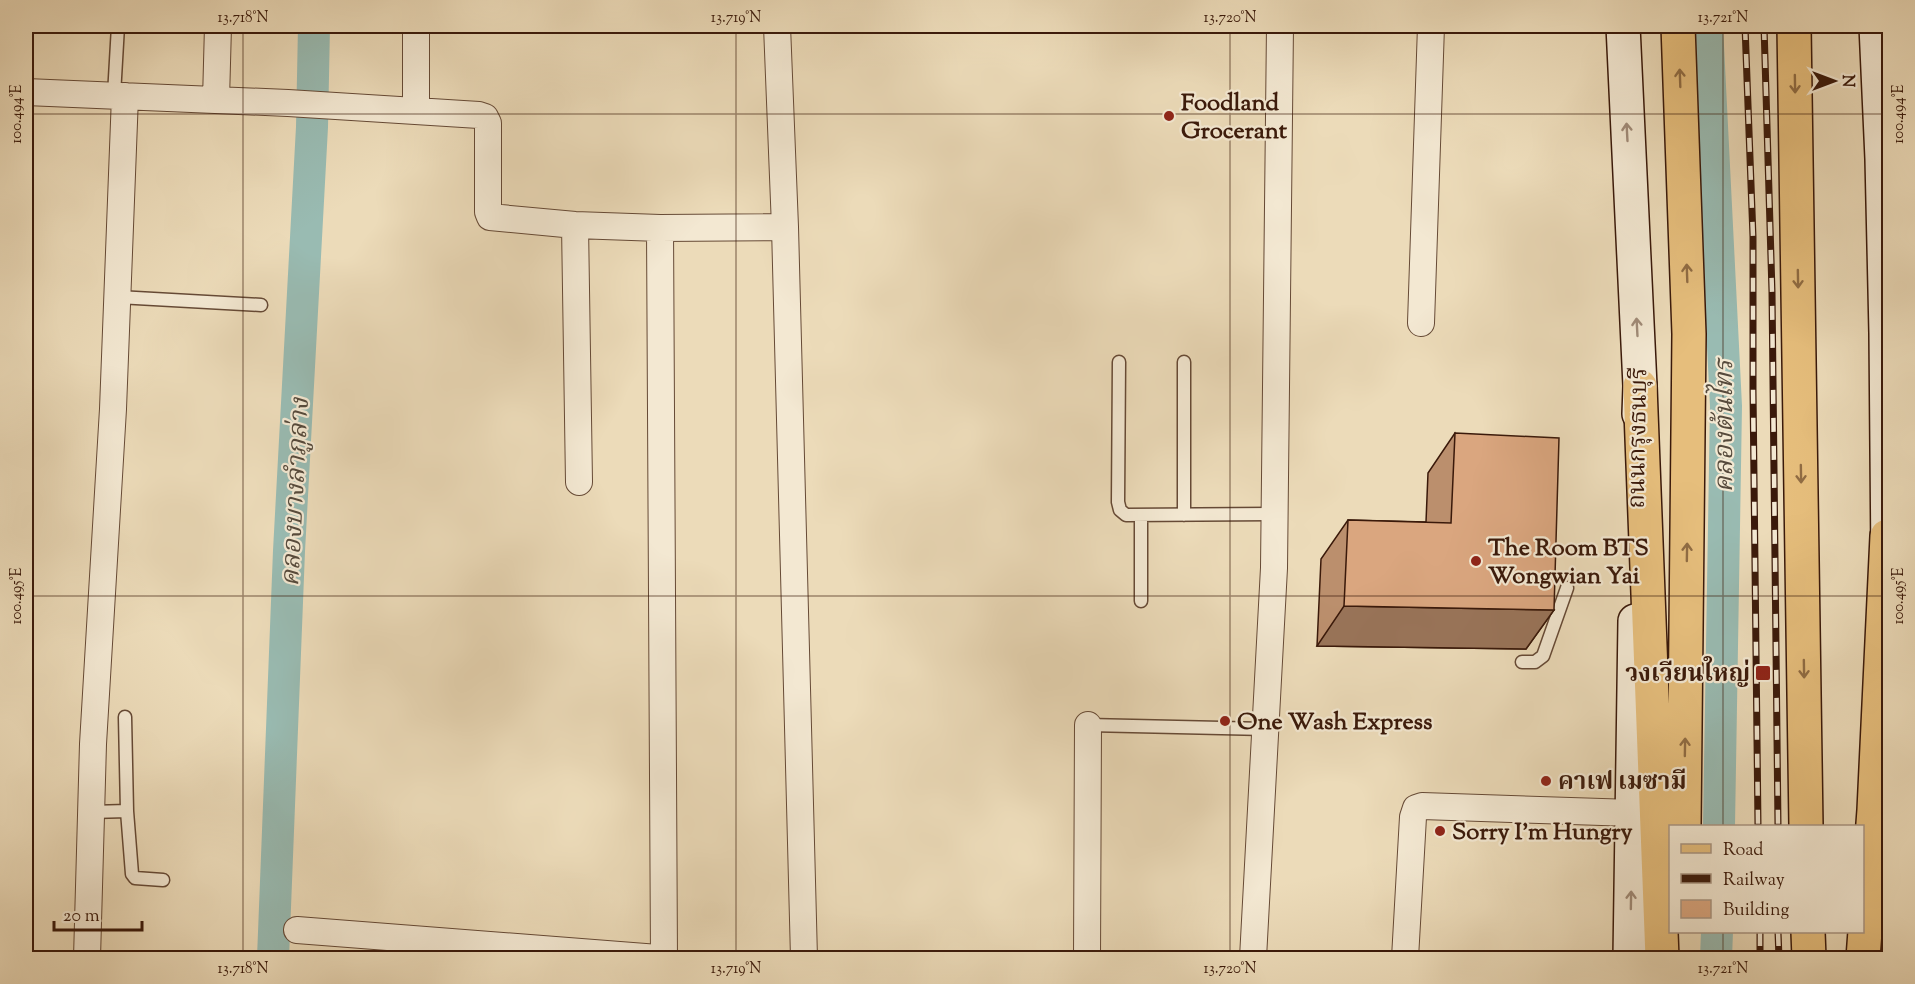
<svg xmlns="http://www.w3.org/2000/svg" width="1915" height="984" viewBox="0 0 1915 984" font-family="'Sorts Mill Goudy','Noto Serif Thai',serif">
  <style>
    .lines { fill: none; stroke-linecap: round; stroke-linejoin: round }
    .canal { stroke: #99bbb2; stroke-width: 32 }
    .lane-casing { stroke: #664a36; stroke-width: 15 }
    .street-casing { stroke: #664a36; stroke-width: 28 }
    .secondary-casing { stroke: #3a190a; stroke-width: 36 }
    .primary-casing { stroke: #3a190a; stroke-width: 36 }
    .lane { stroke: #f3e8d2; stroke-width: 12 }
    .street { stroke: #f3e8d2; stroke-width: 26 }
    .secondary { stroke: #f3e8d2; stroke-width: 33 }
    .primary { stroke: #e6be7c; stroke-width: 33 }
    .rail-casing { stroke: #3a190a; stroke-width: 7 }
    .rail { stroke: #f3e8d2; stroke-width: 4.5; stroke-dasharray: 14; stroke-linecap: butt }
    .wall { fill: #bb8f6d; stroke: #3a190a; stroke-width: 1.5 }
    .shaded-wall { fill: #997459; stroke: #3a190a; stroke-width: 1.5 }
    .building { fill: #daa67f; stroke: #3a190a; stroke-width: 1.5 }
    .oneway { stroke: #906c43 }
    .oneway2 { stroke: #a08b78 }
    .ticks { fill: none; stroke: #3a190a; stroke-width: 1.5; stroke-opacity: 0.45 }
    .poi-dot { fill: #8f2418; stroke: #f3e8d2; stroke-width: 2 }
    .labels { text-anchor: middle; stroke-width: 4.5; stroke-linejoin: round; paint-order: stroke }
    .poi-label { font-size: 24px; font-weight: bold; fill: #3a190a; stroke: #f3e8d2; text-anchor: start }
    .street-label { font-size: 24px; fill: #3a190a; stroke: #f3e8d2 }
    .water-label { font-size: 26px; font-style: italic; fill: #564a3c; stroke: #f3e8d2 }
    .neatline { fill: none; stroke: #3a190a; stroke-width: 2 }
    .ticks-label { font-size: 15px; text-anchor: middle; fill: #3a190a }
  </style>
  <rect width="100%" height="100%" fill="#ecdbb9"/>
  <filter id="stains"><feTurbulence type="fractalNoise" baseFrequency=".00333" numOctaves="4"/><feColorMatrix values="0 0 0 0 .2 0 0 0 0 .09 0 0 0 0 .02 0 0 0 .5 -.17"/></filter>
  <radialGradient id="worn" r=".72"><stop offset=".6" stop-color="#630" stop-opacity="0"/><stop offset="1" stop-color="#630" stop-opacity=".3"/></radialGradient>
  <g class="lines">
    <path class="canal" d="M1707,26L1726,406L1719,826
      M273,958L289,551L312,127L314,26
      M1716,958L1717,932"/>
    <defs>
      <path id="lane" d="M114,95L118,26
        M118,297L261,305
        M1119,362L1118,502L1120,510L1126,515L1275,514
        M1184,362V515
        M1141,515V601
        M1522,662H1535L1543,656L1567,588
        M125,717L127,811L132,874L135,878L163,880
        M1088,725L1266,729
        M91,812L127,811"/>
      <path id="street" d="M777,26L785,227L804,958
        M26,92L288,103L479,115L485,117L488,123V212L490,217L575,225L660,228L785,227
        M216,100L218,26
        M416,111V26
        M575,225L579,482
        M660,228L664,958
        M1421,323L1431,26
        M297,930L658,958
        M87,958L93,744L113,409L125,96
        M1087,958L1088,725
        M1253,958L1274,568L1280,26
        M1405,958L1413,817L1416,808L1422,806L1633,813"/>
      <path id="secondary" d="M1623,26L1640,386L1639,414
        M1876,26L1882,159L1886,333L1888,564
        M1630,958L1635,621"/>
      <path id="primary" d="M1678,26L1689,334L1684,826
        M1794,26L1806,826
        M1640,386L1662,958
        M1808,932L1809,958
        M1863,958L1874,810L1887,536"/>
    </defs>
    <use href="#lane" class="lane-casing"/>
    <use href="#street" class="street-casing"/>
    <use href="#secondary" class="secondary-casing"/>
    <use href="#primary" class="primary-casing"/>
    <use href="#lane" class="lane"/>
    <use href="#street" class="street"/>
    <use href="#secondary" class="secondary"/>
    <use href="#primary" class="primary"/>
    <defs>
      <path id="rail" d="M1745,26L1753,237V391L1758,826
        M1764,26L1772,292L1778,826
        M1760,932V958
        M1778,932L1779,958"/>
    </defs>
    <use href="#rail" class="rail-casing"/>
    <use href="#rail" class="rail"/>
  </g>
  <path class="wall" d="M1455,433L1554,610L1526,649L1317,646L1321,559L1348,520L1426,522L1428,473Z"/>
  <path class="shaded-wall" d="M1344,606L1554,610L1526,649L1317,646Z"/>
  <path class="building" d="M1455,433L1559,438L1554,610L1344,606L1348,520L1451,523Z"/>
  <defs><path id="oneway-shaft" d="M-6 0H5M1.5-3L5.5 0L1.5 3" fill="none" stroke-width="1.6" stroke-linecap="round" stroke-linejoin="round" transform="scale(1.5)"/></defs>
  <g class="oneway">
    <use href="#oneway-shaft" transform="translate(1680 78) rotate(-92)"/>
    <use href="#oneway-shaft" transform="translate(1795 84) rotate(89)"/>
    <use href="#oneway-shaft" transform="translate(1687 273) rotate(-92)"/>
    <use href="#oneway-shaft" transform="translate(1798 279) rotate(89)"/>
    <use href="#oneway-shaft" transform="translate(1801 474) rotate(89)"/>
    <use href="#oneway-shaft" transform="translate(1687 552) rotate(-89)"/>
    <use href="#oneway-shaft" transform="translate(1804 669) rotate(89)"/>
    <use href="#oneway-shaft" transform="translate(1685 747) rotate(-89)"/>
  </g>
  <g class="oneway2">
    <use href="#oneway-shaft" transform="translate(1627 132) rotate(-93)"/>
    <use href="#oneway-shaft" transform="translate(1637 327) rotate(-93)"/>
    <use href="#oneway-shaft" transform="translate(1631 900) rotate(-89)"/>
  </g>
  <path class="ticks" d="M243,26V958M736,26V958M1230,26V958M1723,26V826M26,114H1890M26,596H1890M1723,932V958"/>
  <g class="poi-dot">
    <circle cx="1169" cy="116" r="6"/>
    <circle cx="1476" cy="561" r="6"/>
    <rect x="1755" y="665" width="16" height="16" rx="3"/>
    <circle cx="1225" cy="721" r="6"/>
    <circle cx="1546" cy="781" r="6"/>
    <circle cx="1440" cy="831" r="6"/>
  </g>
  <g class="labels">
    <g class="poi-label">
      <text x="1181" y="110">Foodland<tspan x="1181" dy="28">Grocerant</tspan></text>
      <text x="1488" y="555">The Room BTS<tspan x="1488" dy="28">Wongwian Yai</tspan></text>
      <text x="1750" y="681" text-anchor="end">วงเวียนใหญ่</text>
      <text x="1237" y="729">One Wash Express</text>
      <text x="1558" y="789">คาเฟ เมซามี</text>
      <text x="1452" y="839">Sorry I’m Hungry</text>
    </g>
    <g class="street-label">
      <text transform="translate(1637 438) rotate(-89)" y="8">ถนนกรุงธนบุรี</text>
    </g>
    <g class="water-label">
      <text transform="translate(1723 426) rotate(-90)" y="9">คลองต้นไทร</text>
      <text transform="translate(294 492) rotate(-87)" y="9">คลองบางลำภูล่าง</text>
    </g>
  </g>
  <rect width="1915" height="984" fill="none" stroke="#ecdbb9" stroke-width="66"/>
  <rect x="1669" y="825" width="195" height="108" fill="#f3e8d2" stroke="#a99582" stroke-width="1.5"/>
  <rect x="1681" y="844" width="30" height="9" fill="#e6be7c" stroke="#a99582" stroke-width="1.5"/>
  <text x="1723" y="855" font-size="18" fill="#3a190a">Road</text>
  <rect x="1681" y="874" width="30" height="9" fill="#3a190a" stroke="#a99582" stroke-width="1.5"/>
  <text x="1723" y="885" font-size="18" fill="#3a190a">Railway</text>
  <rect x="1681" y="900" width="30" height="18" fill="#daa67f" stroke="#a99582" stroke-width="1.5"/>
  <text x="1723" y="915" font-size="18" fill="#3a190a">Building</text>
  <g transform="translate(1834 81) rotate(90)" stroke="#f3e8d2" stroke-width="4.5" paint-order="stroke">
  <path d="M0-4.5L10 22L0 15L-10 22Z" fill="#3a190a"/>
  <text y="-9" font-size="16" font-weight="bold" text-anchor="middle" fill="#3a190a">N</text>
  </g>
  <path d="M54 921v9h88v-9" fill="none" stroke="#3a190a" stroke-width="3"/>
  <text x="63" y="921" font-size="18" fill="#3a190a" stroke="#f3e8d2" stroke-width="4.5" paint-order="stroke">20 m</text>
  <rect x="33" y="33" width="1849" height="918" class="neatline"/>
  <g class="ticks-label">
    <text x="243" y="22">13.718°N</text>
    <text x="736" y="22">13.719°N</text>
    <text x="1230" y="22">13.720°N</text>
    <text x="1723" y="22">13.721°N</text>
    <text transform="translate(1898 114) rotate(-90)" y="5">100.494°E</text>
    <text transform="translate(16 114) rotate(-90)" y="5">100.494°E</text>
    <text transform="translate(1898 596) rotate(-90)" y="5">100.495°E</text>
    <text transform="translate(16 596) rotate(-90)" y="5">100.495°E</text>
    <text x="243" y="973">13.718°N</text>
    <text x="736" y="973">13.719°N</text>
    <text x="1230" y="973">13.720°N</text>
    <text x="1723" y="973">13.721°N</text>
  </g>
  <rect width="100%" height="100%" filter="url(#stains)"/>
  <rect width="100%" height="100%" fill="url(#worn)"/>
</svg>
